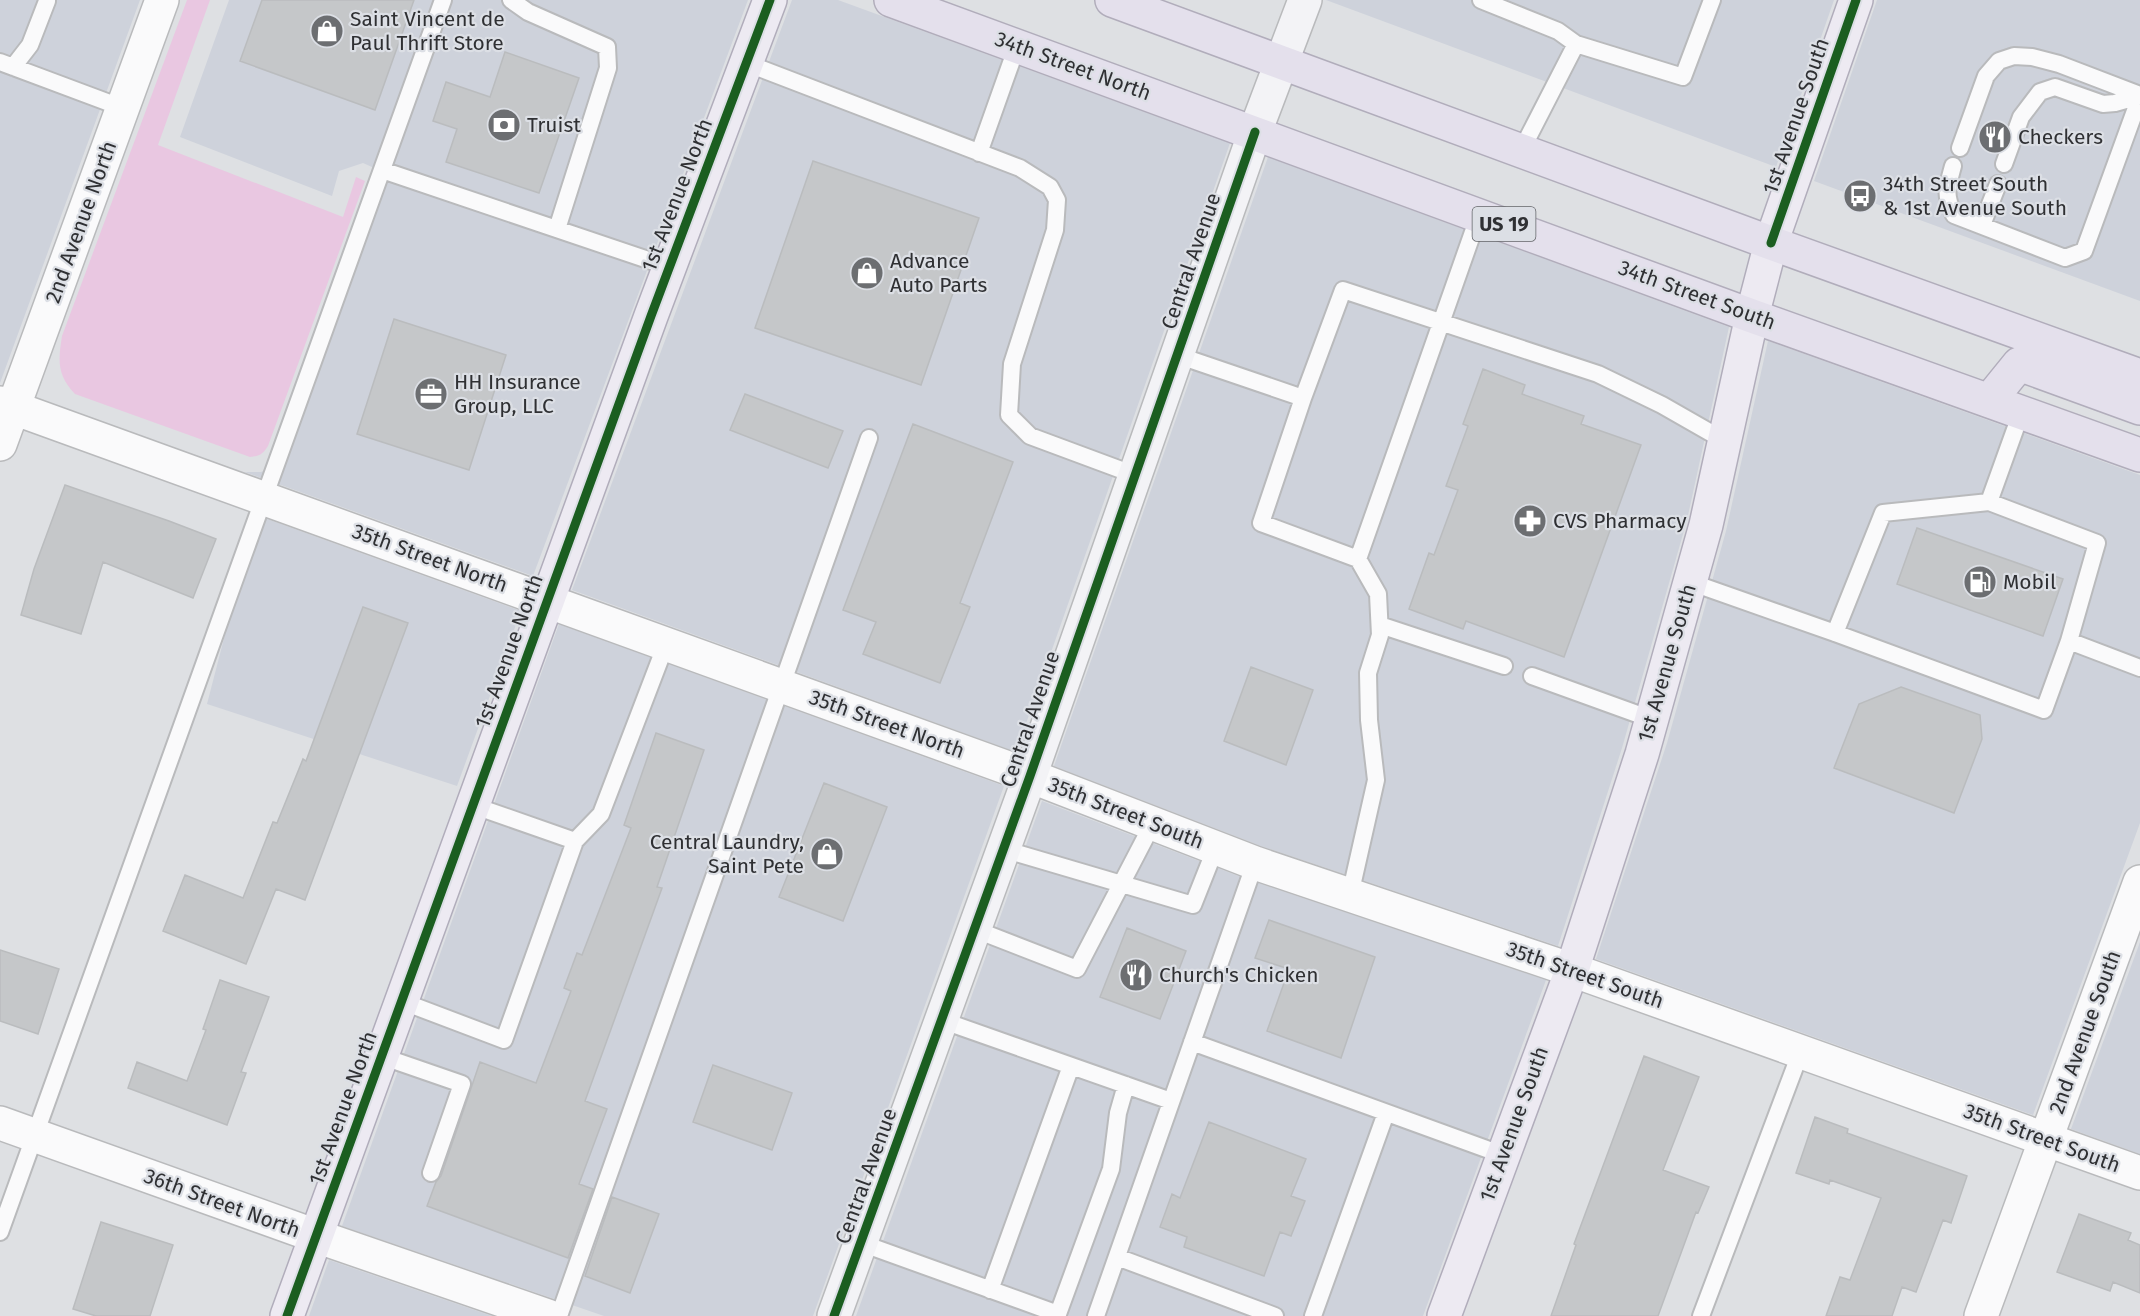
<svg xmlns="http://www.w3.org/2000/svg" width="2140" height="1316" viewBox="0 0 2140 1316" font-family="'Fira Sans',sans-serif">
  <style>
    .built { fill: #ced2db }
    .green { fill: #e9c7e1 }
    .building { fill: #c5c7c9; stroke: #babcbe; stroke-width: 1.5 }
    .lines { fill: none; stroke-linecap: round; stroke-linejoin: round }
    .lane-casing { stroke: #b9babc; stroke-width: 20 }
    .street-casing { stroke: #b9babc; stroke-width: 36 }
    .secondary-casing { stroke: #b9babc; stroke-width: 36 }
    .primary-casing { stroke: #b1adbb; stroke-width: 36 }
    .highway-casing { stroke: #b1adbb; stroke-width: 36 }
    .lane { stroke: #fafafb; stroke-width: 16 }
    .street { stroke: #fafafb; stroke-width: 33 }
    .secondary { stroke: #f3f3f6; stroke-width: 33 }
    .primary { stroke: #edeaf2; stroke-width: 33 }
    .highway { stroke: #e4e0ec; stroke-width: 33 }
    .cycleway-casing { stroke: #dcdfe5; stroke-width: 13 }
    .cycleway { stroke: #1b5e20; stroke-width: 9 }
    .labels { text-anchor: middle; stroke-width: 4.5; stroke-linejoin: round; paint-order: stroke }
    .shield { fill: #dcdfe5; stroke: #636468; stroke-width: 1.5 }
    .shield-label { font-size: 20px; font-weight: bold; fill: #2f3033 }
    .poi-label { font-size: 21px; fill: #2f3033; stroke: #dcdfe5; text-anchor: start }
    .street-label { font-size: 21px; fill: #2f3033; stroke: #dcdfe5 }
  </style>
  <rect width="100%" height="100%" fill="#dee0e3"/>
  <path class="built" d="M0,0H140L0,383Z
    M229,0H748L533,576L245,472H261L272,468L381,187L372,167L363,163L339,171L332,196L180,137Z
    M792,0H838L1230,143L1016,752L572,590Z
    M1326,0H1834L1776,167Z
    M1877,0H2140V301L1814,181Z
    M1268,157L1729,327L1687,520L1622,748L1558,946L1261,846L1054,766Z
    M1768,341L2140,475V823L2033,1115L1596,959L1667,743L1726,531Z
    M256,515L521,611L457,786L207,704Z
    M559,624L1004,786L813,1316H604L342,1226Z
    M1042,801L1249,880L1546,980L1423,1316H856Z
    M2140,942V1154L2071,1129Z
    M329,1260L492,1316H309Z"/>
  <path class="green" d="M187,0H210L158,145L343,217L356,177L365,181L268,446C263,454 260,456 250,457L75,394C57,375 58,361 62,336Z"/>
  <path class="building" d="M262,0H414L375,110L240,61Z
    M505,52L579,78L539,193L446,162L457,129L433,121L446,82L490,97Z
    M813,161L979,218L921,385L755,328Z
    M394,319L506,355L469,470L357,434Z
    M1483,369L1525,385L1522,394L1584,416L1581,424L1641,445L1564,657L1466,621L1463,629L1409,609L1429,553L1434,555L1458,490L1446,486L1468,426L1463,424Z
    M745,394L843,431L828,468L730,430Z
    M913,424L1013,462L960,603L970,607L940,683L863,654L876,622L843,610Z
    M65,485L169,521L216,539L193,598L103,562L81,634L21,615L34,569Z
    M1917,528L2063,579L2043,636L1897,584Z
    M363,607L408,623L305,900L276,889L246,964L163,931L185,875L243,898L273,822L277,823L303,759L306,761Z
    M1251,667L1313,690L1286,765L1224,741Z
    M1901,687L1980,715L1982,739L1954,813L1834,768L1859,704Z
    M656,733L704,750L657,887L662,888L585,1101L607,1109L579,1184L593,1189L568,1258L427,1206L436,1182L441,1176L480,1062L536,1083L571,991L564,988L577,953L582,955L631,828L624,825Z
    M824,783L887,807L843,921L779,897Z
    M1269,920L1375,957L1341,1058L1267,1031L1289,969L1255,958Z
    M1127,928L1186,951L1160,1019L1100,997Z
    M0,950L59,969L38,1034L0,1021Z
    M220,980L269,997L241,1072L246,1073L227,1125L128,1088L137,1062L187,1081L206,1030L203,1029Z
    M1644,1056L1699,1077L1663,1170L1709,1187L1698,1213L1696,1212L1658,1316H1551L1576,1245L1574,1244Z
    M713,1065L792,1093L772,1150L693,1122Z
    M1815,1117L1848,1129L1847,1133L1967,1176L1951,1223L1943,1220L1916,1292L1902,1287L1892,1316H1826L1840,1277L1850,1280L1881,1198L1830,1180L1829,1184L1796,1173Z
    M1209,1122L1306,1159L1291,1196L1305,1201L1291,1236L1280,1232L1264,1276L1184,1247L1187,1237L1160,1227L1172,1194L1180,1198Z
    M612,1197L659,1214L630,1293L585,1276Z
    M2079,1214L2131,1233L2128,1240L2140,1245V1293L2113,1282L2110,1291L2057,1272Z
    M101,1222L173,1245L150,1316H96L73,1309Z"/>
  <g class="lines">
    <defs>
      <path id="lane" d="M511,0L528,12L607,47L608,68L557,229
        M1481,0L1558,31L1576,44L1683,77L1712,0
        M0,62L123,108
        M746,63L1020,168L1050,187L1057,200L1055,230L1012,364L1009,415L1030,436L1135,475
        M13,67L30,45L47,1
        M1960,148L1986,76L1999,61L2014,56L2032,57L2059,64L2140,95
        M1521,151L1576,44
        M979,153L1017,46
        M2004,164L2021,117L2040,92L2055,87L2103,104L2115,103L2140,96
        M1953,166C1947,188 1944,194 1954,215L2065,258L2084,251L2140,97
        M382,170L669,267
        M1982,225L1998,184
        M1177,355L1303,398L1261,523L1358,559L1378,594L1380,635L1368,673L1369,720L1376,780L1350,895
        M1303,398L1343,290L1598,374L1662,405L1725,441
        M1989,502L2097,543L2069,641
        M1358,559L1479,215
        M1690,582L1835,633L2044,710L2069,641L2140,668
        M1380,625L1504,666
        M1835,633L1883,513L1989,502L2021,413
        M1532,676L1651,719
        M472,805L575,841
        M1003,849L1193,905L1216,847
        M974,929L1077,969L1153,823
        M401,1001L504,1040L575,841L601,814L666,644
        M941,1020L1171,1101
        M1192,1042L1503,1155
        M381,1056L462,1084L431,1173
        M0,1232L443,0
        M861,1243L1058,1314L1111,1169L1118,1113L1126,1085
        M1117,1257L1275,1316
        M990,1290L1071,1066
        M559,1316L869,438
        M1096,1316L1255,863
        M1313,1316L1386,1113
        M1701,1316L1801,1051"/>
      <path id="street" d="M0,403L1030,776L1255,863L1572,970L2140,1173
        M0,444L162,0
        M0,1123L316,1236L548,1316
        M1981,1316L2140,882"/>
      <path id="secondary" d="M834,1316L1030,776L1255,132L1305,0"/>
      <path id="primary" d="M287,1316L651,316L770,0
        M1444,1316L1572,970L1642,754L1706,525L1752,316L1771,243L1856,0"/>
      <path id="highway" d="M891,0L1752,316L2140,455
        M1112,0L1771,243L2140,376
        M1989,401L2019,364L2140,408"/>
    </defs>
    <use href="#lane" class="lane-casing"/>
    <use href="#street" class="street-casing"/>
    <use href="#secondary" class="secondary-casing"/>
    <use href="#primary" class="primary-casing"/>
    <use href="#highway" class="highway-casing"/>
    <use href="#lane" class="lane"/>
    <use href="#street" class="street"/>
    <use href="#secondary" class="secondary"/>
    <use href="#primary" class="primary"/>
    <use href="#highway" class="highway"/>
    <defs>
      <path id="cycleway" d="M1771,243L1856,0
        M287,1316L651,316L770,0
        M834,1316L1030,776L1255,132"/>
    </defs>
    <use href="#cycleway" class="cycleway-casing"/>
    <use href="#cycleway" class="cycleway"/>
  </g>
  <defs>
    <symbol id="shop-disc" viewBox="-11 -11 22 22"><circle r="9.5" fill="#6c6e71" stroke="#dcdfe5"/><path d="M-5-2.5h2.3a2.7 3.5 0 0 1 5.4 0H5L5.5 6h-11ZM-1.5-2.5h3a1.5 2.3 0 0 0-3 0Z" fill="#fff"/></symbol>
    <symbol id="bank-disc" viewBox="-11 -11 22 22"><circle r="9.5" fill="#6c6e71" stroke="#dcdfe5"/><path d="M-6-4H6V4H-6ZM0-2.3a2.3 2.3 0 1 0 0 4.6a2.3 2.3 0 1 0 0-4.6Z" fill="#fff"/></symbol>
    <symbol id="restaurant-disc" viewBox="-11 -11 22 22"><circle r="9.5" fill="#6c6e71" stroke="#dcdfe5"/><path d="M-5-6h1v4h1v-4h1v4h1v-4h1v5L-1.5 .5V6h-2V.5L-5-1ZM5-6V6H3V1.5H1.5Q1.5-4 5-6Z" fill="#fff"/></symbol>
    <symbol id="bus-disc" viewBox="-11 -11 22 22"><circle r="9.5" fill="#6c6e71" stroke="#dcdfe5"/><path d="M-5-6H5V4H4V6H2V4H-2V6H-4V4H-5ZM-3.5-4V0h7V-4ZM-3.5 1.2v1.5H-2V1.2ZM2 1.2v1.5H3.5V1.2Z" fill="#fff"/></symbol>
    <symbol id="office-disc" viewBox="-11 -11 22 22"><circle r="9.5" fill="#6c6e71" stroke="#dcdfe5"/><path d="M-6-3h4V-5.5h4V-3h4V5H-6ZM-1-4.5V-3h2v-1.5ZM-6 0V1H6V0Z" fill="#fff"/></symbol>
    <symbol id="pharmacy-disc" viewBox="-11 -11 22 22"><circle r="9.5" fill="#6c6e71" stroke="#dcdfe5"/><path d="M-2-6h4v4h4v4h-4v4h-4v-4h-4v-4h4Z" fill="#fff"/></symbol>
    <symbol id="fuel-disc" viewBox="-11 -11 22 22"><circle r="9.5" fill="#6c6e71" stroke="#dcdfe5"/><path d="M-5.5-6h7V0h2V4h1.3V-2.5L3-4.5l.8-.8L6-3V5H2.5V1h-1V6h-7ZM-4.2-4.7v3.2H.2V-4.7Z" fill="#fff"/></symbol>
  </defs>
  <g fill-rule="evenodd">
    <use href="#shop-disc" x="308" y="12" width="38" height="38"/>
    <use href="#bank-disc" x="485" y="106" width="38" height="38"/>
    <use href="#restaurant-disc" x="1976" y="118" width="38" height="38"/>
    <use href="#bus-disc" x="1841" y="177" width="38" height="38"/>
    <use href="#shop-disc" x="848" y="254" width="38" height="38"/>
    <use href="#office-disc" x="412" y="375" width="38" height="38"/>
    <use href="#pharmacy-disc" x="1511" y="502" width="38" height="38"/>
    <use href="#fuel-disc" x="1961" y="563" width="38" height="38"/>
    <use href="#shop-disc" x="808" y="835" width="38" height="38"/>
    <use href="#restaurant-disc" x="1117" y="956" width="38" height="38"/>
  </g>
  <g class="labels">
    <rect class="shield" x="1472.5" y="207" width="63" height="34" rx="4.5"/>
    <g class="shield-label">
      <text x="1504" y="231">US 19</text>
    </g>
    <g class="poi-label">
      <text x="350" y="26">Saint Vincent de<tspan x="350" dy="24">Paul Thrift Store</tspan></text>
      <text x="527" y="132">Truist</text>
      <text x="2018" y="144">Checkers</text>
      <text x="1883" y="191">34th Street South<tspan x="1883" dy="24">&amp; 1st Avenue South</tspan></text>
      <text x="890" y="268">Advance<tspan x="890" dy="24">Auto Parts</tspan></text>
      <text x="454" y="389">HH Insurance<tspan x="454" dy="24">Group, LLC</tspan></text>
      <text x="1553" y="528">CVS Pharmacy</text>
      <text x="2003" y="589">Mobil</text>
      <text x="804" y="849" text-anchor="end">Central Laundry,<tspan x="804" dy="24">Saint Pete</tspan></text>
      <text x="1159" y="982">Church's Chicken</text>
    </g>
    <g class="street-label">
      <text transform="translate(1073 66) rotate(20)" y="7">34th Street North</text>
      <text transform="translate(1796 116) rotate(-71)" y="7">1st Avenue South</text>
      <text transform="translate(677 195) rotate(-69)" y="7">1st Avenue North</text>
      <text transform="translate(81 222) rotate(-70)" y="7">2nd Avenue North</text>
      <text transform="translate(1191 261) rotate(-71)" y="7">Central Avenue</text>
      <text transform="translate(1697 295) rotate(20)" y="7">34th Street South</text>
      <text transform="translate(430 558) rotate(20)" y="7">35th Street North</text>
      <text transform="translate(509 651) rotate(-70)" y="7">1st Avenue North</text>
      <text transform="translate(1667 663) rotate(-74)" y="7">1st Avenue South</text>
      <text transform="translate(1030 719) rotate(-71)" y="7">Central Avenue</text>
      <text transform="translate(887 724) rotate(20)" y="7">35th Street North</text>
      <text transform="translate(1126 813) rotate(21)" y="7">35th Street South</text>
      <text transform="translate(1585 975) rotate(19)" y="7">35th Street South</text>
      <text transform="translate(2085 1032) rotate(-70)" y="7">2nd Avenue South</text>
      <text transform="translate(343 1108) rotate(-70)" y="7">1st Avenue North</text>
      <text transform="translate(1514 1124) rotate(-70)" y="7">1st Avenue South</text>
      <text transform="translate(2042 1138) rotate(20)" y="7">35th Street South</text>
      <text transform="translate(866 1176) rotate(-70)" y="7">Central Avenue</text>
      <text transform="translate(222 1203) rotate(20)" y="7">36th Street North</text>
    </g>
  </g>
</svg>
